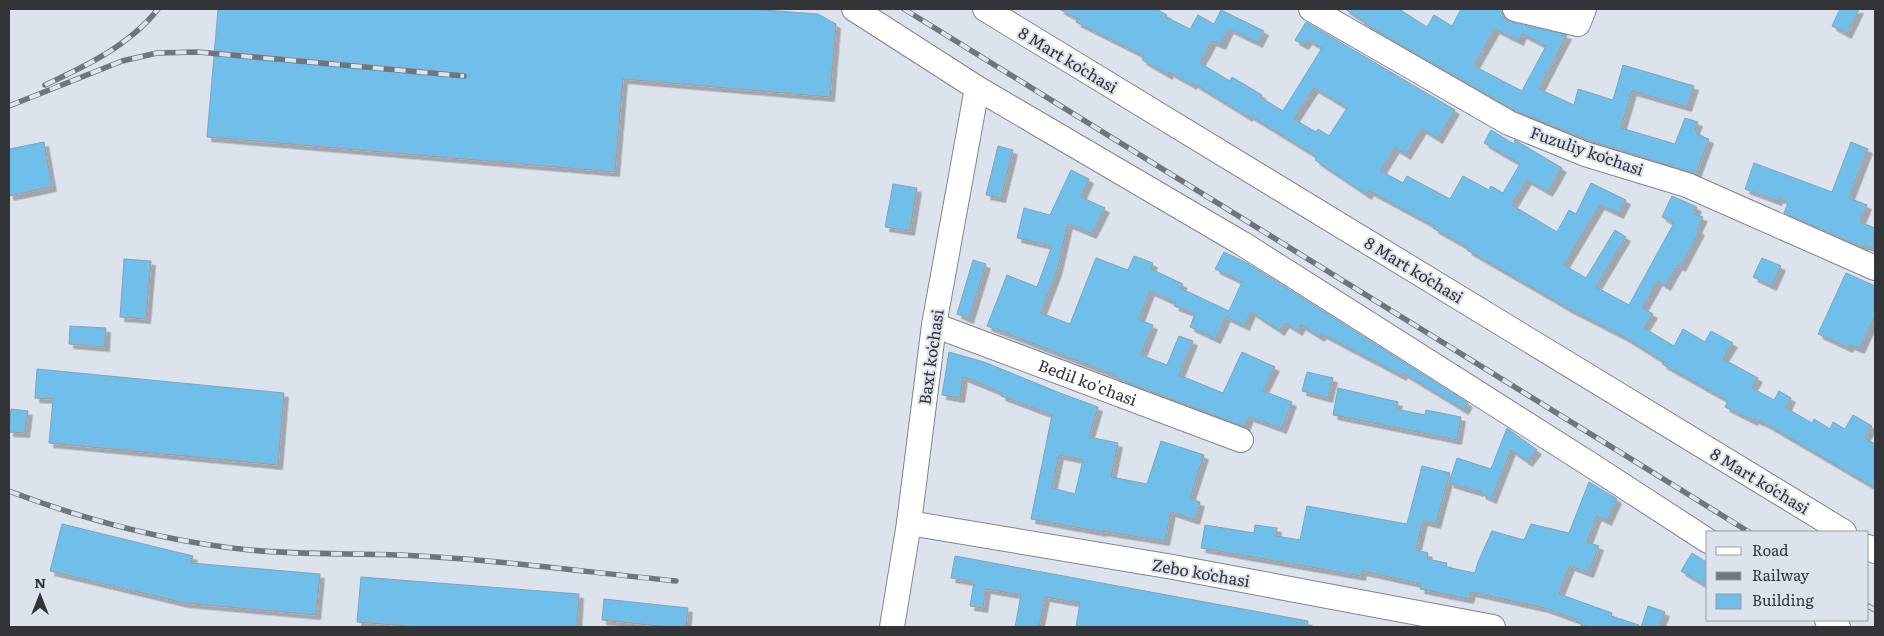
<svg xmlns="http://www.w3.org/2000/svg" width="1884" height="636" viewBox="0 0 1884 636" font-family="Literata,serif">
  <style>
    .building { fill: #6fbfea; stroke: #949ea4; fill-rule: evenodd; filter: url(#shadow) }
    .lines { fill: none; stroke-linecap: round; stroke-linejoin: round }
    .minor-casing { stroke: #7f858e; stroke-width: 26 }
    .minor { stroke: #fff; stroke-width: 24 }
    .rail-casing { stroke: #71757b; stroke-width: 5.5 }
    .rail { stroke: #dce3ec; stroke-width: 4; stroke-dasharray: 11; stroke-linecap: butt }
    .labels { text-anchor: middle; stroke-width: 4; stroke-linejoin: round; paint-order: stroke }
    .street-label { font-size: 16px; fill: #323438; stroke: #dce3ec }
  </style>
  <defs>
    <filter id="shadow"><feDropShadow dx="4.5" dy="4.5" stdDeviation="0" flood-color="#0004"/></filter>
  </defs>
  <rect width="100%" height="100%" fill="#dce3ec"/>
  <path class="building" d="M218,9H749L818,14L836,24L830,97L623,79L615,172L207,137Z
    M1059,9H1156L1167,15L1166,17L1190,29L1198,15L1214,24L1221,10L1264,31L1258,43L1229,29L1221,45L1212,41L1200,63L1230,81L1232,77L1262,95L1260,97L1283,111L1322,48L1308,40L1304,45L1295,40L1306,22L1455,110L1438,139L1422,129L1406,155L1395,148L1381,171L1403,183L1407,176L1450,199L1463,176L1489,190L1491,186L1503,193L1520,164L1484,143L1491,130L1514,144L1515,140L1562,168L1548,192L1527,180L1512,205L1557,232L1569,210L1576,214L1591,183L1626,200L1619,214L1600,205L1564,265L1586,278L1615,230L1626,237L1596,287L1629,305L1674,223L1662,217L1672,196L1697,207L1694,214L1703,217L1697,229L1700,231L1681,267L1678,265L1666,286L1658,281L1643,308L1653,314L1644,328L1674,346L1683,329L1705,342L1711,331L1733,343L1723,359L1758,378L1752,388L1774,400L1779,391L1791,398L1786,408L1812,423L1814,419L1830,429L1833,422L1845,429L1853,415L1872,426L1865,438L1875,444V488L1764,423L1754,419L1753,421L1725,407L1728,401L1662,364L1664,362L1624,337L1569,309L1467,250L1468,248L1433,228L1434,226L1369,191L1367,195L1315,160L1317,157L1249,115L1248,117L1193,83L1192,85L1169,72L1168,75L1142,60L1144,56L1076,22L1078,19ZM1314,88L1347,108L1329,136L1318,129L1316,132L1294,119Z
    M1345,9H1399L1427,27L1434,15L1452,26L1461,9H1500L1505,19L1511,22L1567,35L1539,89L1574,105L1578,89L1613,100L1623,65L1694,86L1687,107L1632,91L1621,128L1675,144L1685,118L1698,122L1695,130L1699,132L1698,135L1709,139L1696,174L1590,141L1515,111L1365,24L1366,23ZM1495,29L1519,41L1522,34L1546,46L1522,91L1474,66Z
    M1840,9H1859L1847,34L1832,26Z
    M44,142L52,187L9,196V149Z
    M1851,142L1868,149L1849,198L1867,205L1860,222L1875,228V249L1864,245L1863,248L1784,213L1788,203L1779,198L1777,201L1745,189L1754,163L1832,192Z
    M998,146L1013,150L1001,198L986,195Z
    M1071,170L1089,179L1081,197L1105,208L1092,234L1068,224L1057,271L1041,313L1070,324L1096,258L1128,270L1134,256L1153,263L1151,269L1183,284L1180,288L1229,311L1242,282L1215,269L1224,252L1247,263L1468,403L1464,410L1403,373L1402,376L1322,334L1320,337L1301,325L1298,331L1285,323L1280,331L1251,312L1245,326L1226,317L1216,339L1190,327L1195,314L1174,306L1176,303L1150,291L1139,320L1153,325L1141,355L1167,365L1179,336L1193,341L1179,375L1223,393L1242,352L1275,367L1263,391L1292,402L1282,429L1249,417L1245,427L1126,382L1116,378L1117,376L987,326L1007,275L1037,287L1052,246L1017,238L1024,208L1050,215Z
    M893,184L917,188L910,231L885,227Z
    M1762,258L1781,266L1772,286L1753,277Z
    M124,259L151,261L146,319L120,317Z
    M973,260L986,264L969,319L957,314Z
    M1846,273L1875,286V316L1860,349L1850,345L1848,348L1818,334Z
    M70,326L106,328L105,347L69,344Z
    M949,352L984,362L1060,393L1098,407L1089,437L1118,443L1111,477L1147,484L1161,441L1204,455L1190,499L1200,502L1195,520L1171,512L1165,541L1102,531V532L1031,519L1052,415L1001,396L1002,393L963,377L960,398L942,395ZM1059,455L1083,460L1075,494L1052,488Z
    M37,369L284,393L278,465L49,443L53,399L35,398Z
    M1307,372L1333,378L1328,398L1302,391Z
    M1338,388L1398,402L1396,409L1425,415L1426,410L1461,417L1457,440L1333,415Z
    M11,409L28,411L25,433L9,432Z
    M1507,428L1537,450L1528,462L1511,450L1492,499L1481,494L1482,491L1480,490L1479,492L1449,483L1457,458L1491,469Z
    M1422,466L1450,473L1436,524L1423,521L1416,550L1428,553L1427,559L1447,563L1446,567L1475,573L1478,562L1492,531L1524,540L1531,524L1569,533L1589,482L1617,499L1607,521L1597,516L1587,542L1599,546L1589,573L1570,566L1559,594L1612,613L1611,616L1639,625L1638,627H1589L1576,622L1577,620L1544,608L1471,592L1469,599L1420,589L1421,584L1362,571L1361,576L1201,548L1205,525L1254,533L1255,525L1277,528L1276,536L1300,540L1307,506L1407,524Z
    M62,524L193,556L191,563L320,574L316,615L184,603L50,571Z
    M1692,553L1708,563V587L1681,571Z
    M955,556L1308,621L1307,627H1076L1080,603L1045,597L1039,627H1015L1021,595L986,589L983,608L970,606L974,582L951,578Z
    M361,577L579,594L577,627H420L357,622Z
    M604,599L688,608L686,627H668L602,620Z
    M1648,606L1665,612L1659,627H1641Z"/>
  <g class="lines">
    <defs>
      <g id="minor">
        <path d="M854,9L977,88L1243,244L1591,465L1708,541"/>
        <path d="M985,9L1844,532"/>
        <path d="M1311,9L1509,123L1585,154L1687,185L1875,268"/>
        <path d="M1515,9L1578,24L1584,9"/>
        <path id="s1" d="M934,325L1241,440"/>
        <path d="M909,523L1173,567L1493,627"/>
        <path d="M1868,547L1875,551"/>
        <path d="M1827,620L1838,627"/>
        <path d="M892,627L909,523L934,325L977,88"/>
      </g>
    </defs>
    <use href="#minor" class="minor-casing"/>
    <use href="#minor" class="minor"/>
    <defs>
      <path id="rail" d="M904,9L1749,532
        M45,85C86,66 130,45 158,9
        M9,106L122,61L157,53L198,52L464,76
        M9,491C85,520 169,542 250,550C301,555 351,553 401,555C493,559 585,572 676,581
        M1868,606L1875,610"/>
    </defs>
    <use href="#rail" class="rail-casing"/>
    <use href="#rail" class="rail"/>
  </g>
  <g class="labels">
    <g class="street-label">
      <text transform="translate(1068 60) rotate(31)" y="6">8 Mart koʻchasi</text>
      <text transform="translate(1587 151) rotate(19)" y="6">Fuzuliy koʻchasi</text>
      <text transform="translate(1414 270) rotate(31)" y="6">8 Mart koʻchasi</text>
      <text transform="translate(931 357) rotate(-82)" y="6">Baxt koʻchasi</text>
      <text dy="6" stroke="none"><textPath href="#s1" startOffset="164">Bedil ko'chasi</textPath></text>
      <text transform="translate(1760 481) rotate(31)" y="6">8 Mart koʻchasi</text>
      <text transform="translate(1201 573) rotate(10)" y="6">Zebo koʻchasi</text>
    </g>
  </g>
  <rect width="1884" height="636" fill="none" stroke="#323438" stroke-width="20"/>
  <rect x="1706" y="531" width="162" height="90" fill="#dce3ec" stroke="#989da4"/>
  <rect x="1716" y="547" width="25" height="8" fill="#ffffff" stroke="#989da4"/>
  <text x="1752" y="556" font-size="15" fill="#323438">Road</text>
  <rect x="1716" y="572" width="25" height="8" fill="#71757b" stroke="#989da4"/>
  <text x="1752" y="581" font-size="15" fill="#323438">Railway</text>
  <rect x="1716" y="594" width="25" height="15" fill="#6fbfea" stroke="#989da4"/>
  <text x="1752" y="606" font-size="15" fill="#323438">Building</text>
  <g transform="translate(40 596)" stroke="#dce3ec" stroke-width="4" paint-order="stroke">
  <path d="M0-4L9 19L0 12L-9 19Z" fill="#323438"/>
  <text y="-8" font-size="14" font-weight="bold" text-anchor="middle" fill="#323438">N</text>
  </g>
</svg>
